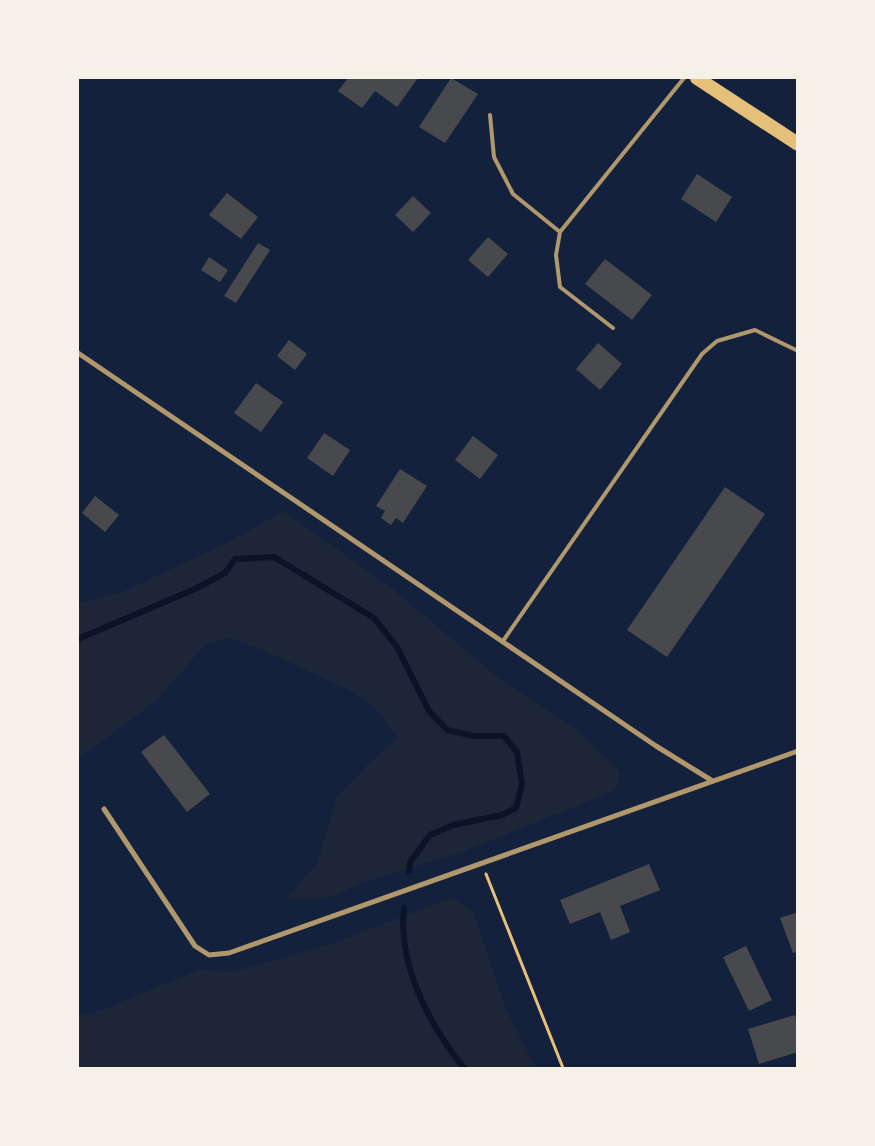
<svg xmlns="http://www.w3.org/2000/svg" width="875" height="1146" viewBox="0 0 875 1146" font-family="'Noto Sans',sans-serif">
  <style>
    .green { fill: #1d2539 }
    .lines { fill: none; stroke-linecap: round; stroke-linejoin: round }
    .stream { stroke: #0b132b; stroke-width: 6 }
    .building { fill: #48494c }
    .path { stroke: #e5c07b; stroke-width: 3 }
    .service { stroke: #b1986c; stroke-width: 4 }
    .minor { stroke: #b1986c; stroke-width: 5 }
    .trunk { stroke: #e5c07b; stroke-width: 14 }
  </style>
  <rect width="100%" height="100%" fill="#14213d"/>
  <path class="green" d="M283,511L394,590L499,678L576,729L620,772L619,781L614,791L462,852L365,882L327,898H287L317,864L337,797L368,764L398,738L376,709L353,692L263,650L229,638L205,645L158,699L78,759V603L122,592L231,541Z
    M452,898L473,911L506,1009L536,1068H78V1016L94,1013L199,970L234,972L330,944Z"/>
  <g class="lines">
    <path class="stream" d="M78,639L195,589L225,573L235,559L274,557L374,618L397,647L429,711L447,730L474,736H504L517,752L522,784L516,808L502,815L453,825L430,835L410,862L409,871
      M404,908C398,965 429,1025 464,1068"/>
  </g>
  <path class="building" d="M348,78H418L397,107L375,91L362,108L338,91Z
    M451,78L478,94L445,143L419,127Z
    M697,174L732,197L716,222L681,199Z
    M227,193L258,217L241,239L209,215Z
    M413,196L431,213L413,232L395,215Z
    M488,237L508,254L488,277L468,260Z
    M258,243L270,250L236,303L224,296Z
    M209,257L228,270L220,282L201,270Z
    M605,259L652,295L632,320L585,284Z
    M289,340L307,354L295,370L277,356Z
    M598,343L622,364L600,390L576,369Z
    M256,383L283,402L261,432L234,413Z
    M324,433L350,450L333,476L307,458Z
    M473,436L498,455L480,479L455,460Z
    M400,469L427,486L403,523L396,518L391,525L381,518L385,511L376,506Z
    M725,487L765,514L667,657L627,630Z
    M95,496L119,515L105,532L82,513Z
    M164,735L210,794L187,812L141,752Z
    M649,864L660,890L620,906L630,932L611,940L600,912L570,924L560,900Z
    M798,912V952L793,953L780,918Z
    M746,946L772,1000L749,1011L723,957Z
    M795,1015L798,1025V1052L759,1064L748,1029Z"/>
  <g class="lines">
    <path class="path" d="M486,874L563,1068"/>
    <path class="service" d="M490,115L494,157L513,194L560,232
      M613,328L560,287L556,255L560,232L684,78
      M503,641L702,354L717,341L755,330L798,351"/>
    <path class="minor" d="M78,353L656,746L711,780
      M104,809L195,946L209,955L229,953L798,751"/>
    <path class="trunk" d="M697,78L798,144"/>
  </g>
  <rect width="875" height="1146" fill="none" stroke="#f6f1e7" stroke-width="158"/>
</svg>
